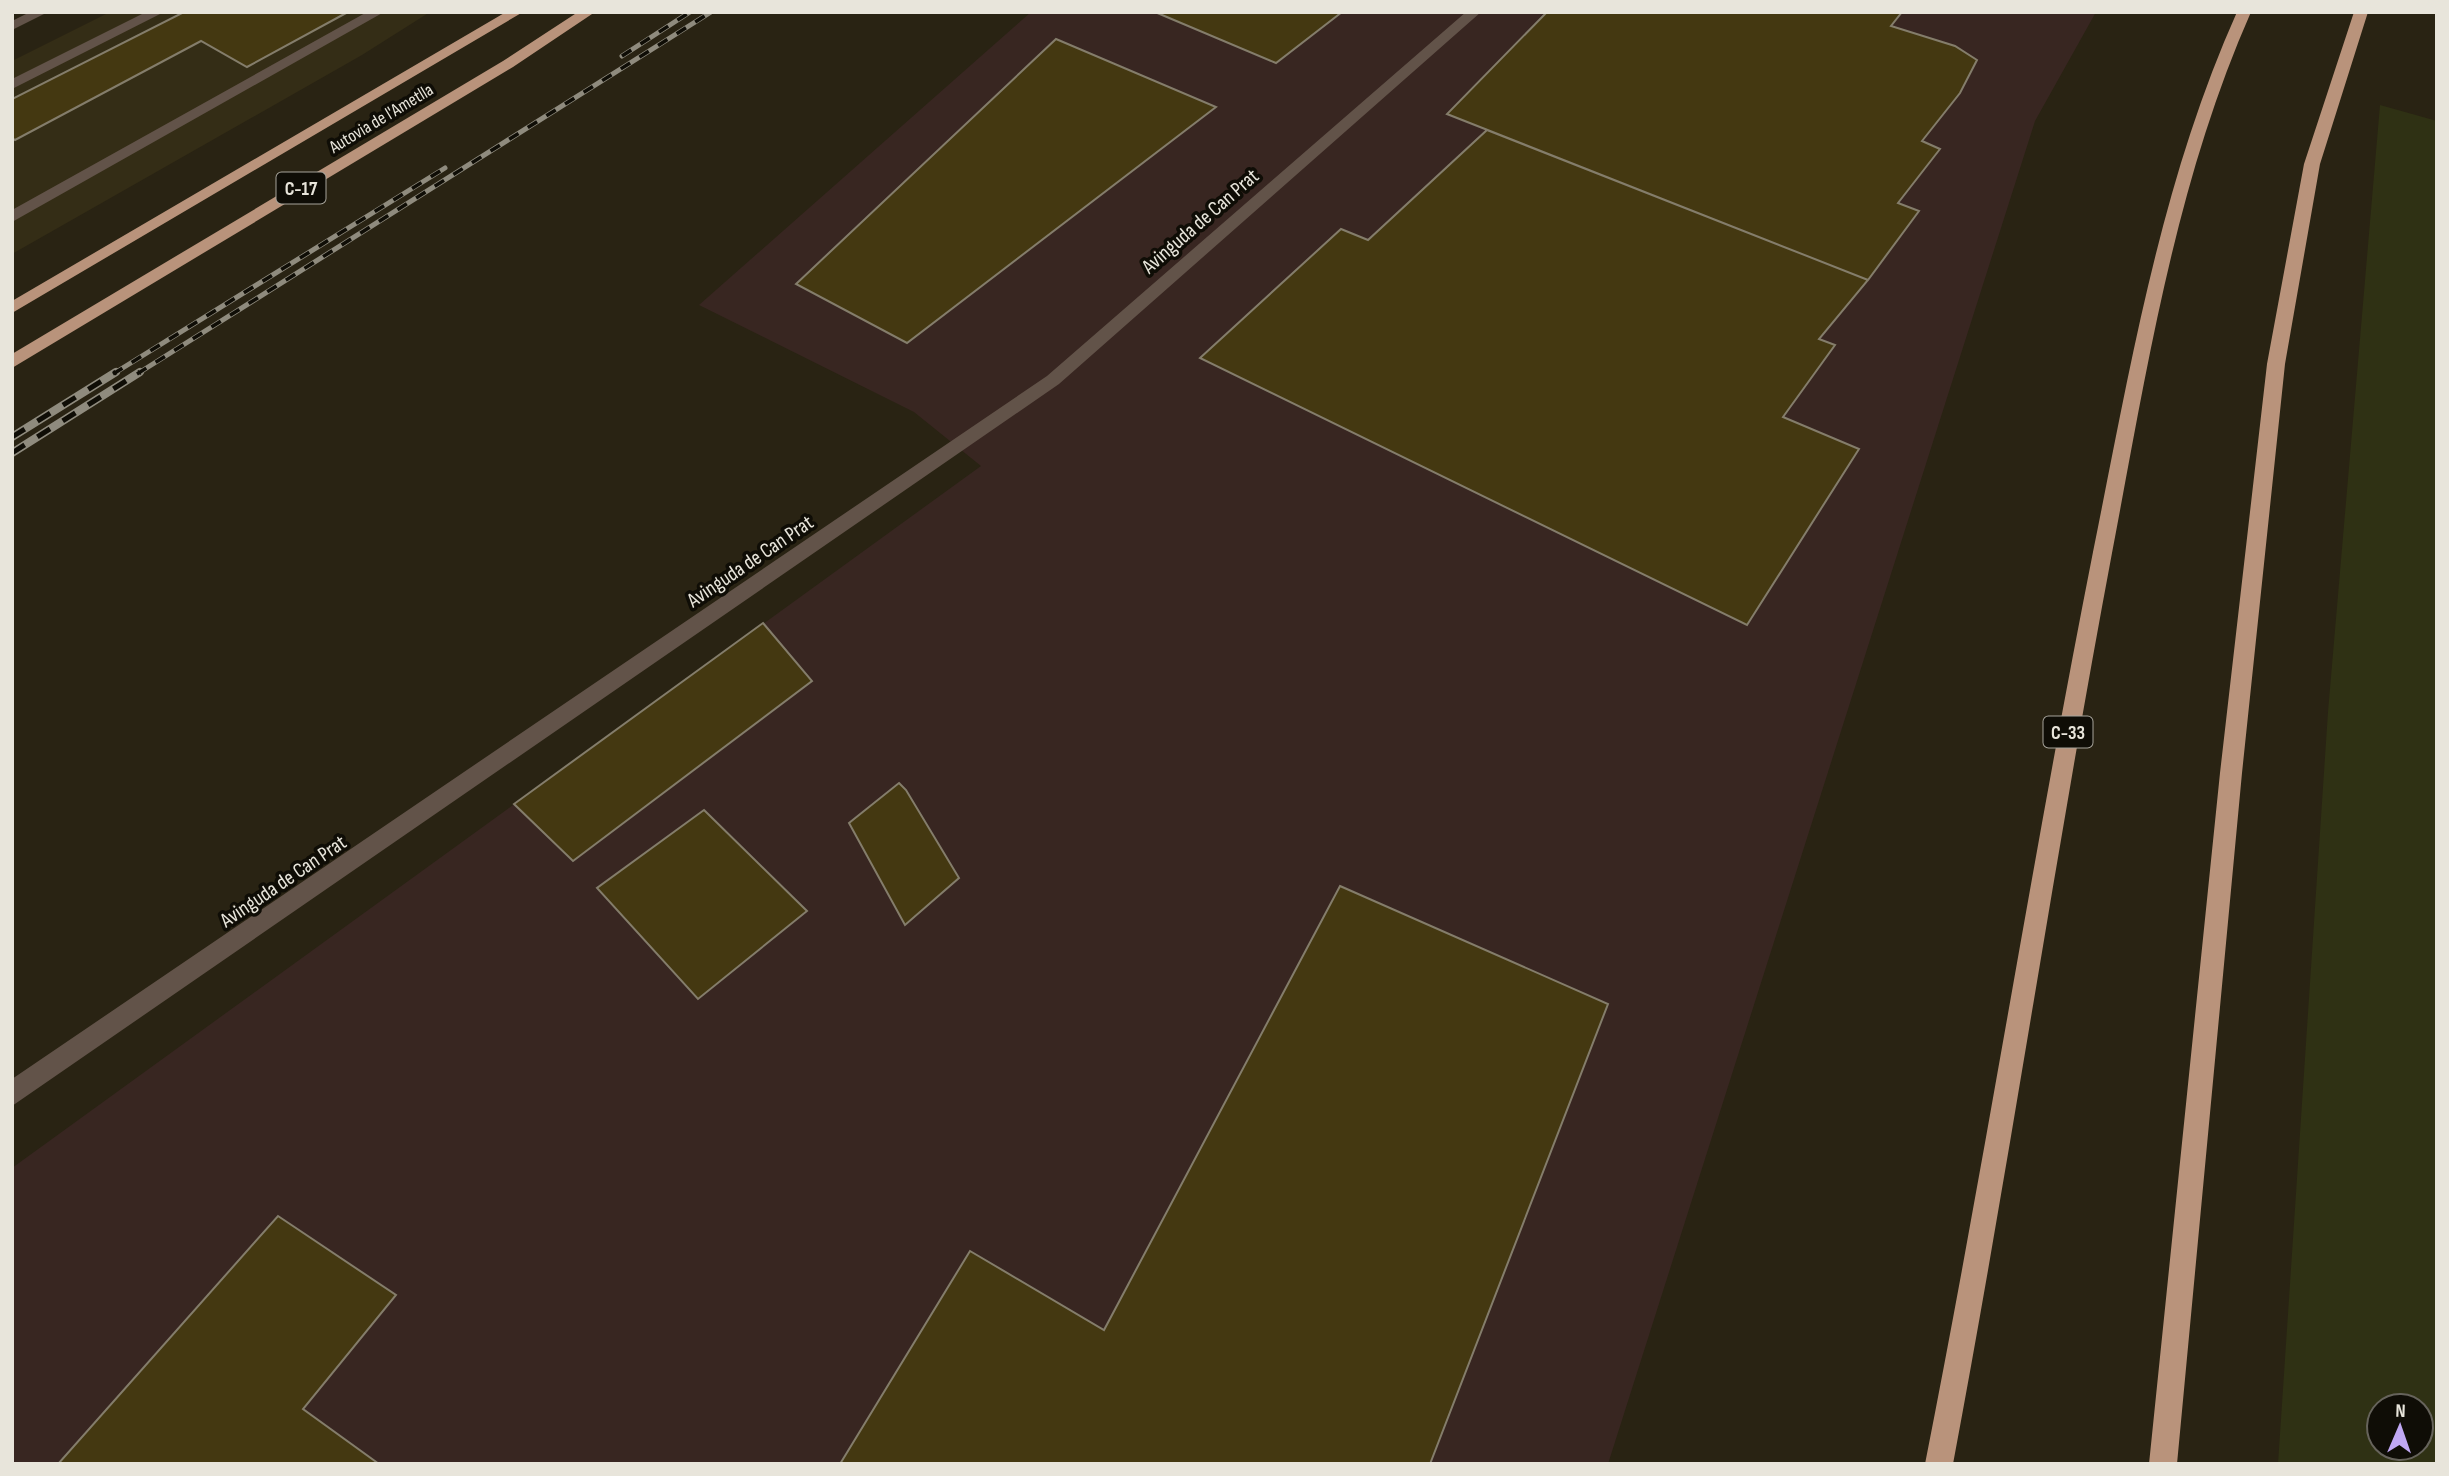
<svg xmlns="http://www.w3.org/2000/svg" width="2449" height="1476" viewBox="0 0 2449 1476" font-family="'Sofia Sans Condensed',sans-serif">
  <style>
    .built { fill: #342d16 }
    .industrial { fill: #382621 }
    .green { fill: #2f3114; fill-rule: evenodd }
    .building { fill: #443811; stroke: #847d6b; stroke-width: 2 }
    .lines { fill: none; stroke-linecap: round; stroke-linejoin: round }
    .minor { fill: #625349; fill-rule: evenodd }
    .highway { fill: #b9937b; fill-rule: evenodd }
    .rail-far1-casing { stroke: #8f8b7e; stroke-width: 5 }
    .rail-casing { stroke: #8f8b7e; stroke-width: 8 }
    .rail-far1 { stroke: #0f0d06; stroke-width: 3.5; stroke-dasharray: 11; stroke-linecap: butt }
    .rail { stroke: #0f0d06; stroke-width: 5; stroke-dasharray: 15; stroke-linecap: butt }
    .labels { text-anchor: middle; stroke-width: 7; stroke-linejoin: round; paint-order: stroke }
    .far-street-label { font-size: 18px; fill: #e8e5db; stroke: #0f0d06 }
    .shield { fill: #0f0d06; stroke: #a7a49b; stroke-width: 2 }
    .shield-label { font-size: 19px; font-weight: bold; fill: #e8e5db }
    .street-label { font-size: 21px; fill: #e8e5db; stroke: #0f0d06 }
  </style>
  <rect width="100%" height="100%" fill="#292313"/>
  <path class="built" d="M110,12H430L362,55L12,254V61Z"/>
  <path class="industrial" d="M1031,12H2096L2035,121L1608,1464H12V1168L981,466L914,412L699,305Z"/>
  <path class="green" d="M2380,105L2437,121V1464H2278L2328,712ZM2379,1406H2421V1448H2379Z"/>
  <path class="building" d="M184,12H348L247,67L201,41L15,140L12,138V99Z
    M1155,12H1342L1276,63Z
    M1547,12H1902L1891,26L1955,46L1977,60L1960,93L1922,141L1940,149L1898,203L1919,211L1868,280L1447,114Z
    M1056,39L1216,107L907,343L796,284Z
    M1487,130L1868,280L1819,339L1835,345L1783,417L1859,449L1747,625L1200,358L1341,229L1368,240Z
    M763,623L812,681L573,861L514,804Z
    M899,783L906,790L959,878L905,925L849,823Z
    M704,810L807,911L698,999L597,888Z
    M1340,886L1608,1004L1430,1464H840L970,1251L1104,1330Z
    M278,1216L396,1295L303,1409L379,1464H58Z"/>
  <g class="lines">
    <path class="minor" d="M30,12H48L12,30V21Z
      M146,12H164L12,89V79Z
      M367,12H384L12,222V210Z
      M1466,12H1481L1059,384L12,1106V1079L1047,376Z"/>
    <path class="highway" d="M506,12H523L12,313V301Z
      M578,12H595L513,67L12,368V354L503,61Z
      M2237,12H2251C2175,184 2147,369 2112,553C2055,856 2010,1161 1953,1464H1925C1985,1161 2033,855 2093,552C2130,369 2160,184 2237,12Z
      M2354,12H2368L2320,164L2285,364L2242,773L2177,1464H2149L2220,773L2267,364L2304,164Z"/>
    <defs>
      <path id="rail-far1" d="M622,56L690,12
        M113,374L445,168
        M137,374L711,12"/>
      <path id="rail" d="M12,437L116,372
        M12,453L140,372"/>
    </defs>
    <use href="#rail-far1" class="rail-far1-casing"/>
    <use href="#rail" class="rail-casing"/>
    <use href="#rail-far1" class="rail-far1"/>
    <use href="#rail" class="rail"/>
  </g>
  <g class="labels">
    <g class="far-street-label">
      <text transform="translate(381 118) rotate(-31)" y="6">Autovia de l'Ametlla</text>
    </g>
    <g class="shield">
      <rect x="276.5" y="172.5" width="49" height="31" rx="5"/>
      <rect x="2043.5" y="716.5" width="49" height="31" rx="5"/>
    </g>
    <g class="shield-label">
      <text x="301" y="195">C-17</text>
      <text x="2068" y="739">C-33</text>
    </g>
    <g class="street-label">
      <text transform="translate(1200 221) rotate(-41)" y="7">Avinguda de Can Prat</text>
      <text transform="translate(750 561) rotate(-34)" y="7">Avinguda de Can Prat</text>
      <text transform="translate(283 881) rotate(-34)" y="7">Avinguda de Can Prat</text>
    </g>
  </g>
  <rect width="2449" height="1476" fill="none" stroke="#e8e5db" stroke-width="28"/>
  <g transform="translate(2400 1427) rotate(2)"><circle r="33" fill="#0f0d06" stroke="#66635b" stroke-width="2"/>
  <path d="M0-5L12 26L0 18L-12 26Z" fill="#c0a8f3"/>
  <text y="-10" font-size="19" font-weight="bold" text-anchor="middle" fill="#e8e5db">N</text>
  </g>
</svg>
